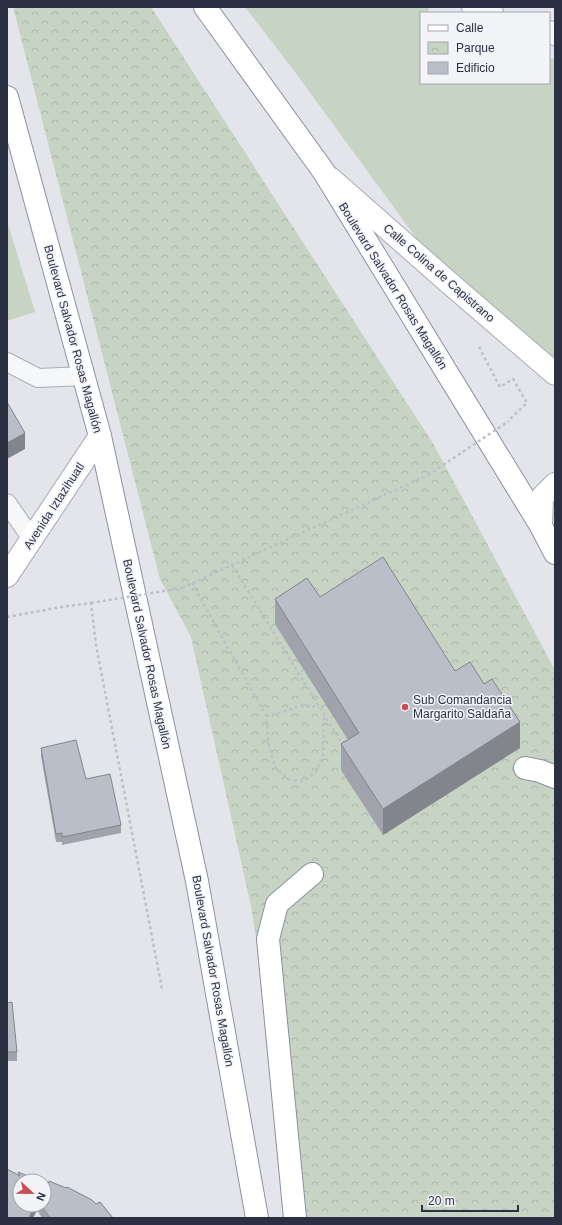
<svg xmlns="http://www.w3.org/2000/svg" width="562" height="1225" viewBox="0 0 562 1225" font-family="Helvetica,sans-serif">
  <style>
    .green { fill: #c7d4c4 }
    .park { fill: url(#park-crowns) }
    .lines { fill: none; stroke-linecap: round; stroke-linejoin: round }
    .lane-casing { stroke: #a8abb5; stroke-width: 20 }
    .street-casing { stroke: #a8abb5; stroke-width: 24 }
    .secondary-casing { stroke: #a8abb5; stroke-width: 24 }
    .highway-casing { stroke: #8b91a1; stroke-width: 24 }
    .path { stroke: #bdc0c6; stroke-width: 2.5; stroke-dasharray: 3 3; stroke-linecap: butt }
    .lane { stroke: #f6f7f9; stroke-width: 18 }
    .street { stroke: #f6f7f9; stroke-width: 22 }
    .secondary { stroke: #fff; stroke-width: 22 }
    .highway { stroke: #fff; stroke-width: 22 }
    .path-bridge { stroke: #bdc0c6; stroke-width: 2.5; stroke-dasharray: 3 3; stroke-linecap: butt }
    .wall { fill: #a0a3ac }
    .shaded-wall { fill: #82858c }
    .building { fill: #babec8; stroke: #82858c }
    .poi-dot { fill: #cb4d53; stroke: #f3f4f8; stroke-width: 1.5 }
    .labels { text-anchor: middle; stroke-width: 3; stroke-linejoin: round; paint-order: stroke }
    .street-label { font-size: 12px; fill: #2b3143; stroke: #f3f4f8 }
    .poi-label { font-size: 12px; fill: #2b3143; stroke: #f3f4f8; text-anchor: start }
  </style>
  <defs>
    <pattern id="park-crowns" width="20" height="18" patternUnits="userSpaceOnUse"><rect width="20" height="18" fill="#c7d4c4"/><path d="M2 6a3 3 0 1 1 6 0M12 15a3 3 0 1 1 6 0" fill="none" stroke="#abb6aa"/></pattern>
  </defs>
  <rect width="100%" height="100%" fill="#e3e5eb"/>
  <path class="green" d="M245,7H429L428,13H421V83H549V58L555,59V360L425,250L292,68Z
    M7,221L35,312L7,321Z"/>
  <path class="park" d="M13,7H151L434,445L555,670V1218H300L251,906L191,637L160,579Z"/>
  <g class="lines">
    <defs>
      <path id="lane" d="M7,362L38,378L84,376
        M7,503L32,539"/>
      <path id="street" d="M473,7L492,13
        M549,32L555,34"/>
      <path id="secondary" d="M330,178L447,281L555,374
        M541,526L542,497L555,484
        M7,576L100,436"/>
      <path id="highway" d="M205,7L324,172L541,526L555,553
        M7,97L100,436L197,881L257,1218
        M525,768L540,771L555,777
        M295,1218L268,939L277,904L312,874"/>
    </defs>
    <use href="#lane" class="lane-casing"/>
    <use href="#street" class="street-casing"/>
    <use href="#secondary" class="secondary-casing"/>
    <use href="#highway" class="highway-casing"/>
    <path class="path" d="M479,347L500,387L513,379L527,403L509,420
      M232,565L344,747
      M192,583L266,716L269,746L276,769L290,780L302,781L315,773L323,757L324,715
      M182,588L428,475
      M7,617L61,607L91,603L96,645L162,989
      M266,716L286,711L302,705L319,707"/>
    <use href="#lane" class="lane"/>
    <use href="#street" class="street"/>
    <use href="#secondary" class="secondary"/>
    <use href="#highway" class="highway"/>
    <path class="path-bridge" d="M428,475L509,421
      M91,603L182,588"/>
  </g>
  <path class="wall" d="M320,597L455,671L520,748L383,835L341,770V744L348,740L275,624V599Z
    M41,748L86,779L121,825V833L62,845V842H56L41,756Z
    M7,1003L17,1052V1061H7Z
    M7,1169L18,1175V1172L40,1181H20V1205H44V1183L48,1184L49,1181L66,1188L67,1187L92,1200L96,1204L100,1202L113,1218H42L37,1210L33,1218H7Z"/>
  <path class="shaded-wall" d="M25,433V449L7,459V443Z
    M520,722V748L383,835V809Z
    M34,1205H37V1210L33,1218H29Z"/>
  <path class="building" d="M7,402L25,433L7,443Z
    M383,557L455,671L470,662L484,684L492,679L520,722L383,809L341,744L359,733L275,599L307,578L320,597Z
    M76,740L86,779L110,774L121,825L62,837V833L56,834L41,748Z
    M12,1002L17,1052H7V1003Z
    M7,1169L20,1176L18,1172L40,1181H20V1205H34L29,1218H7Z
    M49,1181L66,1188L67,1187L92,1200L96,1204L100,1202L113,1218H50L41,1205H44V1183L48,1184Z"/>
  <circle class="poi-dot" cx="405" cy="707" r="4"/>
  <g class="labels">
    <g class="street-label">
      <text transform="translate(439 273) rotate(41)" y="4">Calle Colina de Capistrano</text>
      <text transform="translate(393 286) rotate(58)" y="4">Boulevard Salvador Rosas Magallón</text>
      <text transform="translate(73 339) rotate(75)" y="4">Boulevard Salvador Rosas Magallón</text>
      <text transform="translate(54 506) rotate(-57)" y="4">Avenida Iztazihuatl</text>
      <text transform="translate(147 654) rotate(78)" y="4">Boulevard Salvador Rosas Magallón</text>
      <text transform="translate(213 971) rotate(80)" y="4">Boulevard Salvador Rosas Magallón</text>
    </g>
    <g class="poi-label">
      <text x="413" y="704">Sub Comandancia<tspan x="413" dy="14">Margarito Saldaña</tspan></text>
    </g>
  </g>
  <rect width="562" height="1225" fill="none" stroke="#2b3143" stroke-width="16"/>
  <rect x="420" y="12" width="130" height="72" fill="#f3f4f8" stroke="#a3a6b0"/>
  <rect x="428" y="25" width="20" height="6" fill="#ffffff" stroke="#a3a6b0"/>
  <text x="456" y="32" font-size="12" fill="#2b3143">Calle</text>
  <rect x="428" y="42" width="20" height="12" fill="url(#park-crowns)" stroke="#a3a6b0"/>
  <text x="456" y="52" font-size="12" fill="#2b3143">Parque</text>
  <rect x="428" y="62" width="20" height="12" fill="#babec8" stroke="#a3a6b0"/>
  <text x="456" y="72" font-size="12" fill="#2b3143">Edificio</text>
  <g transform="translate(32 1193) rotate(112)"><circle r="19" fill="#f3f4f8" stroke="#a3a6b0"/>
  <path d="M0-3L7 15L0 10L-7 15Z" fill="#cb4d53"/>
  <text y="-6" font-size="11" font-weight="bold" text-anchor="middle" fill="#2b3143">N</text>
  </g>
  <path d="M422 1205v6h96v-6" fill="none" stroke="#2b3143" stroke-width="2"/>
  <text x="428" y="1205" font-size="12" fill="#2b3143" stroke="#f3f4f8" stroke-width="3" paint-order="stroke">20 m</text>
</svg>
